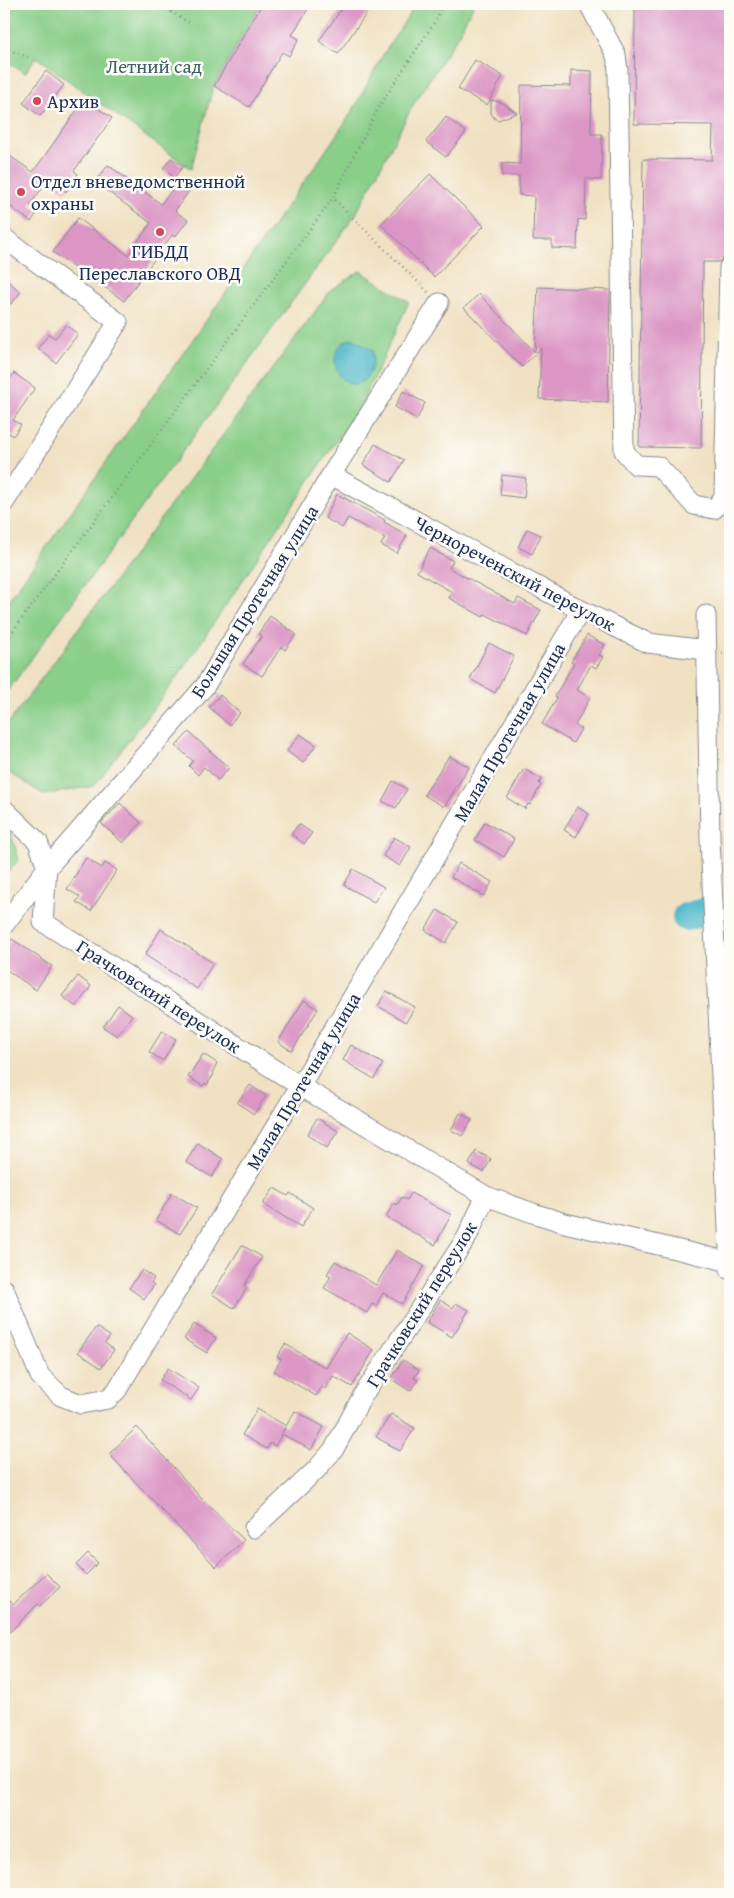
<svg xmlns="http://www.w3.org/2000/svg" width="734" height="1898" viewBox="0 0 734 1898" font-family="'Gentium Book Plus',serif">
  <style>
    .green { fill: #89ce89; stroke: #527e74 }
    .water { fill: #4db8c9; stroke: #347494 }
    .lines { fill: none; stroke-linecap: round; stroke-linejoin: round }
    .river { stroke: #4db8c9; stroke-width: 28 }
    .building { fill: #db96c5 }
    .minor-casing { stroke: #868890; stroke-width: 21 }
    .path { stroke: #868890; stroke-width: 2.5; stroke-dasharray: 1 4; stroke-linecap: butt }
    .minor { stroke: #fff; stroke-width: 19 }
    .poi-dot { fill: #d1495b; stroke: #fdfcf7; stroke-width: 2 }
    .labels { text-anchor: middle; stroke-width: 5; stroke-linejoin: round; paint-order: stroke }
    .park-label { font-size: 19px; fill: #3c5f6b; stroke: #fdfcf7 }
    .poi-label { font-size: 19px; fill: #1b2f5e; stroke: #fdfcf7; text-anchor: start }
    .street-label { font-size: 19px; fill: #1b2f5e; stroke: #fdfcf7 }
  </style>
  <rect width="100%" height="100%" fill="#fdfcf7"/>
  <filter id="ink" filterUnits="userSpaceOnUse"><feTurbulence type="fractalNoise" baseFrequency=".02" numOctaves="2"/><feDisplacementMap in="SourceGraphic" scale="10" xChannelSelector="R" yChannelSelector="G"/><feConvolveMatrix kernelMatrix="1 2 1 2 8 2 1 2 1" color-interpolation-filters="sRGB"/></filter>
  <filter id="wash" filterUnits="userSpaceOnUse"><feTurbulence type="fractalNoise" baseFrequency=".0096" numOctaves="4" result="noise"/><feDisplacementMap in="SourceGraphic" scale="20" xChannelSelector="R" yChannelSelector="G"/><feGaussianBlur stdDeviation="1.12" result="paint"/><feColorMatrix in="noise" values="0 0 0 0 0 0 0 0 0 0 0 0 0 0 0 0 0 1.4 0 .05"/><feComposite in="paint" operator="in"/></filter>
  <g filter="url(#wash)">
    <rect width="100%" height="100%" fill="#f0e1c2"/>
    <path class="green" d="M4,4H261L213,87L191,169L36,57L25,73L4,59Z
      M416,4H474L457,37L413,105L356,214L4,696V607L316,165L352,112L383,55Z
      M360,271L409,302L362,403L179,675L94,786L44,795L7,771L4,729L331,290Z
      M4,822L9,828L19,859L4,877Z"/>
    <path class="water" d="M352,338L372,350C374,359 373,365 369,373C353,404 321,363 342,344C345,341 349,340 352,338Z"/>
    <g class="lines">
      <path class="river" d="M686,917L710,910"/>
    </g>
    <g id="blocks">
      <path class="building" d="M262,4H311L292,35L299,39L289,56L282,52L249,107L214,86Z
        M345,4H373L338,54L319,41Z
        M664,4H730V256L724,257L719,262H703L701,448L639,447L643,159L712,160L713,125L634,124L635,9H664Z
        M475,60L503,76L487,105L458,89Z
        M571,70L592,71L591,134H602L601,180L586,179L585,220L578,219L577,249L552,248V240H533L534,196L519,195V176H502V163L520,164L521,85L571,86Z
        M46,71L64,85L40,116L23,103Z
        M85,99L112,118L74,171L78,174L66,192L48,180L30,205L38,211L31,222L4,202V152L33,172Z
        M491,100L503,103L517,113L498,120L494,118L491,113Z
        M446,117L466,132L446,157L426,142Z
        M171,158L183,166L174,178L163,169Z
        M108,165L161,204L178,182L189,191L175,211L188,220L175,237L172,235L124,301L84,272L77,267L76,269L53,252L78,218L128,255L151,223L95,182Z
        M430,174L484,226L434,277L381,224Z
        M4,278L21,292L11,304L4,299Z
        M538,287L610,290L608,402L539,399L541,348L522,367L464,308L479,294L535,352Z
        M66,325L78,334L56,363L38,348L49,334L55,338Z
        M14,373L35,388L13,420L21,425L13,436L5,430L4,433V388Z
        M403,391L425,403L417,419L395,407Z
        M375,444L404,460L391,482L363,465Z
        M502,475L526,478L524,498L500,495Z
        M337,494L385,520L384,522L407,535L397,553L381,545L385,538L348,518L342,528L325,518Z
        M527,529L541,535L532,554L518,547Z
        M430,548L453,561L449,568L515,604L518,598L541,610L527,636L485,614L483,617L449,598L452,592L417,572Z
        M270,616L296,634L285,650L281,647L262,676L243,664L262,636L258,634Z
        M587,635L605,645L599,655L603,657L596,668L591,665L577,690L590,698L575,725L581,729L573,743L542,724L557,698L555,696L574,663L571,662Z
        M489,643L514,656L495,693L470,679Z
        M220,695L240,713L229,725L209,707Z
        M189,732L229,768L218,780L204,767L198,775L189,766L193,761L176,746Z
        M300,734L316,745L303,763L287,751Z
        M449,756L469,767L444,807L424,795Z
        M524,769L542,779L539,783L541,785L530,805L528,804L525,809L507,798Z
        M393,781L407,789L396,808L382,801Z
        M120,803L141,823L123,843L101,823Z
        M577,807L589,814L576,837L564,830Z
        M485,822L514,839L504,857L475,840Z
        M299,824L312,833L304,844L291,834Z
        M394,837L411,847L400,866L383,856Z
        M86,858L102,868L105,863L117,870L91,911L76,902L80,897L67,889Z
        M459,863L492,882L484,896L451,877Z
        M353,869L384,887L374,902L344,885Z
        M437,910L458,922L446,943L425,930Z
        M161,929L213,963L197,989L145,955Z
        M12,939L52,966L36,990L4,968V951Z
        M78,976L91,986L76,1007L62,996Z
        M386,991L415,1007L406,1022L378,1006Z
        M304,1000L318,1009L292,1051L278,1042Z
        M118,1005L132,1015L117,1036L103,1027Z
        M162,1031L176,1039L163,1061L149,1052Z
        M351,1045L383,1064L374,1079L343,1060Z
        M203,1054L217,1063L212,1073L214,1074L207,1085L205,1083L203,1086L188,1077Z
        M250,1085L266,1096L254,1114L237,1103Z
        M460,1113L472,1120L462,1136L451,1130Z
        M317,1118L338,1131L327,1148L307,1135Z
        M198,1143L223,1159L212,1177L186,1162Z
        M476,1151L491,1159L484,1172L469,1164Z
        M274,1188L288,1196L290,1193L313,1208L301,1227L263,1204Z
        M172,1193L197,1208L180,1234L156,1220Z
        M411,1193L451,1215L435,1245L386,1217L394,1203L397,1205L402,1197L407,1200Z
        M242,1245L262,1257L244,1286L247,1288L234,1308L212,1294Z
        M397,1250L424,1266L402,1304L383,1293L376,1306L372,1304L367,1313L324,1288L331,1276L327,1274L335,1261L376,1285Z
        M142,1270L154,1278L151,1283L154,1285L144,1299L129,1288Z
        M440,1300L453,1308L456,1303L469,1310L452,1337L427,1322Z
        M194,1324L216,1338L207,1353L184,1339Z
        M96,1327L110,1336L105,1343L114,1350L101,1368L78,1352Z
        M347,1333L374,1350L352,1387L333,1376L325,1389L322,1387L316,1396L274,1371L281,1359L277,1357L285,1344L326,1368Z
        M403,1360L419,1370L414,1378L418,1380L410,1391L391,1379Z
        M168,1368L199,1388L191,1400L160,1380Z
        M257,1409L286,1426L282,1433L295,1411L324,1427L311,1450L282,1434L275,1446L270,1443L267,1449L242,1435Z
        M391,1414L415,1428L400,1451L376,1437Z
        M137,1427L202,1499L244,1540L216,1567L109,1454Z
        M88,1553L98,1563L86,1575L76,1565Z
        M46,1573L60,1587L40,1606L38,1604L4,1638V1596L13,1605Z"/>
    </g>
  </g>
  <g filter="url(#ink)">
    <use href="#blocks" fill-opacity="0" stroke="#868890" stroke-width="1"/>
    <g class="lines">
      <defs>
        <path id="minor" d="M589,4L616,55L618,70L624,451L636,465L658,466L694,505L714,509L724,497L729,267H730
          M4,238L118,322L4,503
          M331,475L581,610L648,643L706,650
          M706,615L710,839L730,1270
          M4,809L38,842L47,868L43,922L300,1086L486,1196L467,1237L363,1395L334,1449L316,1470L254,1528
          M4,925L47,868L205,686L331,475L439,303
          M486,1196L533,1213L565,1223L730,1262
          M4,1289L40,1376L61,1396L81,1404L108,1399L117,1390L300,1086L581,610"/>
      </defs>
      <use href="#minor" class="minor-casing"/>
      <path class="path" d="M158,4L191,24
        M171,11L175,4
        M4,48L28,57
        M428,292L333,198L378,108L436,20L442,4
        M4,643L333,198
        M722,653L730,655"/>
      <use href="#minor" class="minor"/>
    </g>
  </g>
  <g class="poi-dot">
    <circle cx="37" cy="101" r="5"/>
    <circle cx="21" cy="192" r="5"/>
    <circle cx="160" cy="232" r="5"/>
  </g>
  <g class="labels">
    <g class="park-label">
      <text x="154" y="73">Летний сад</text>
    </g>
    <g class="poi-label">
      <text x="47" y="108">Архив</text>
      <text x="31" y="188">Отдел вневедомственной<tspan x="31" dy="22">охраны</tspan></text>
      <text x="160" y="258" text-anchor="middle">ГИБДД<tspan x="160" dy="22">Переславского ОВД</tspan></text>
    </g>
    <g class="street-label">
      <text transform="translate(515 573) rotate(28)" y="7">Чернореченский переулок</text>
      <text transform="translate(254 601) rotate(-58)" y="7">Большая Протечная улица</text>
      <text transform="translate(509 732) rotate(-60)" y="7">Малая Протечная улица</text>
      <text transform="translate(159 996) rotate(33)" y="7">Грачковский переулок</text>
      <text transform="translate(303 1081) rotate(-59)" y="7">Малая Протечная улица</text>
      <text transform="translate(421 1304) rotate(-58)" y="7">Грачковский переулок</text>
    </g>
  </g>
  <rect width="734" height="1898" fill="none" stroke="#fdfcf7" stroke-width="20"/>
</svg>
